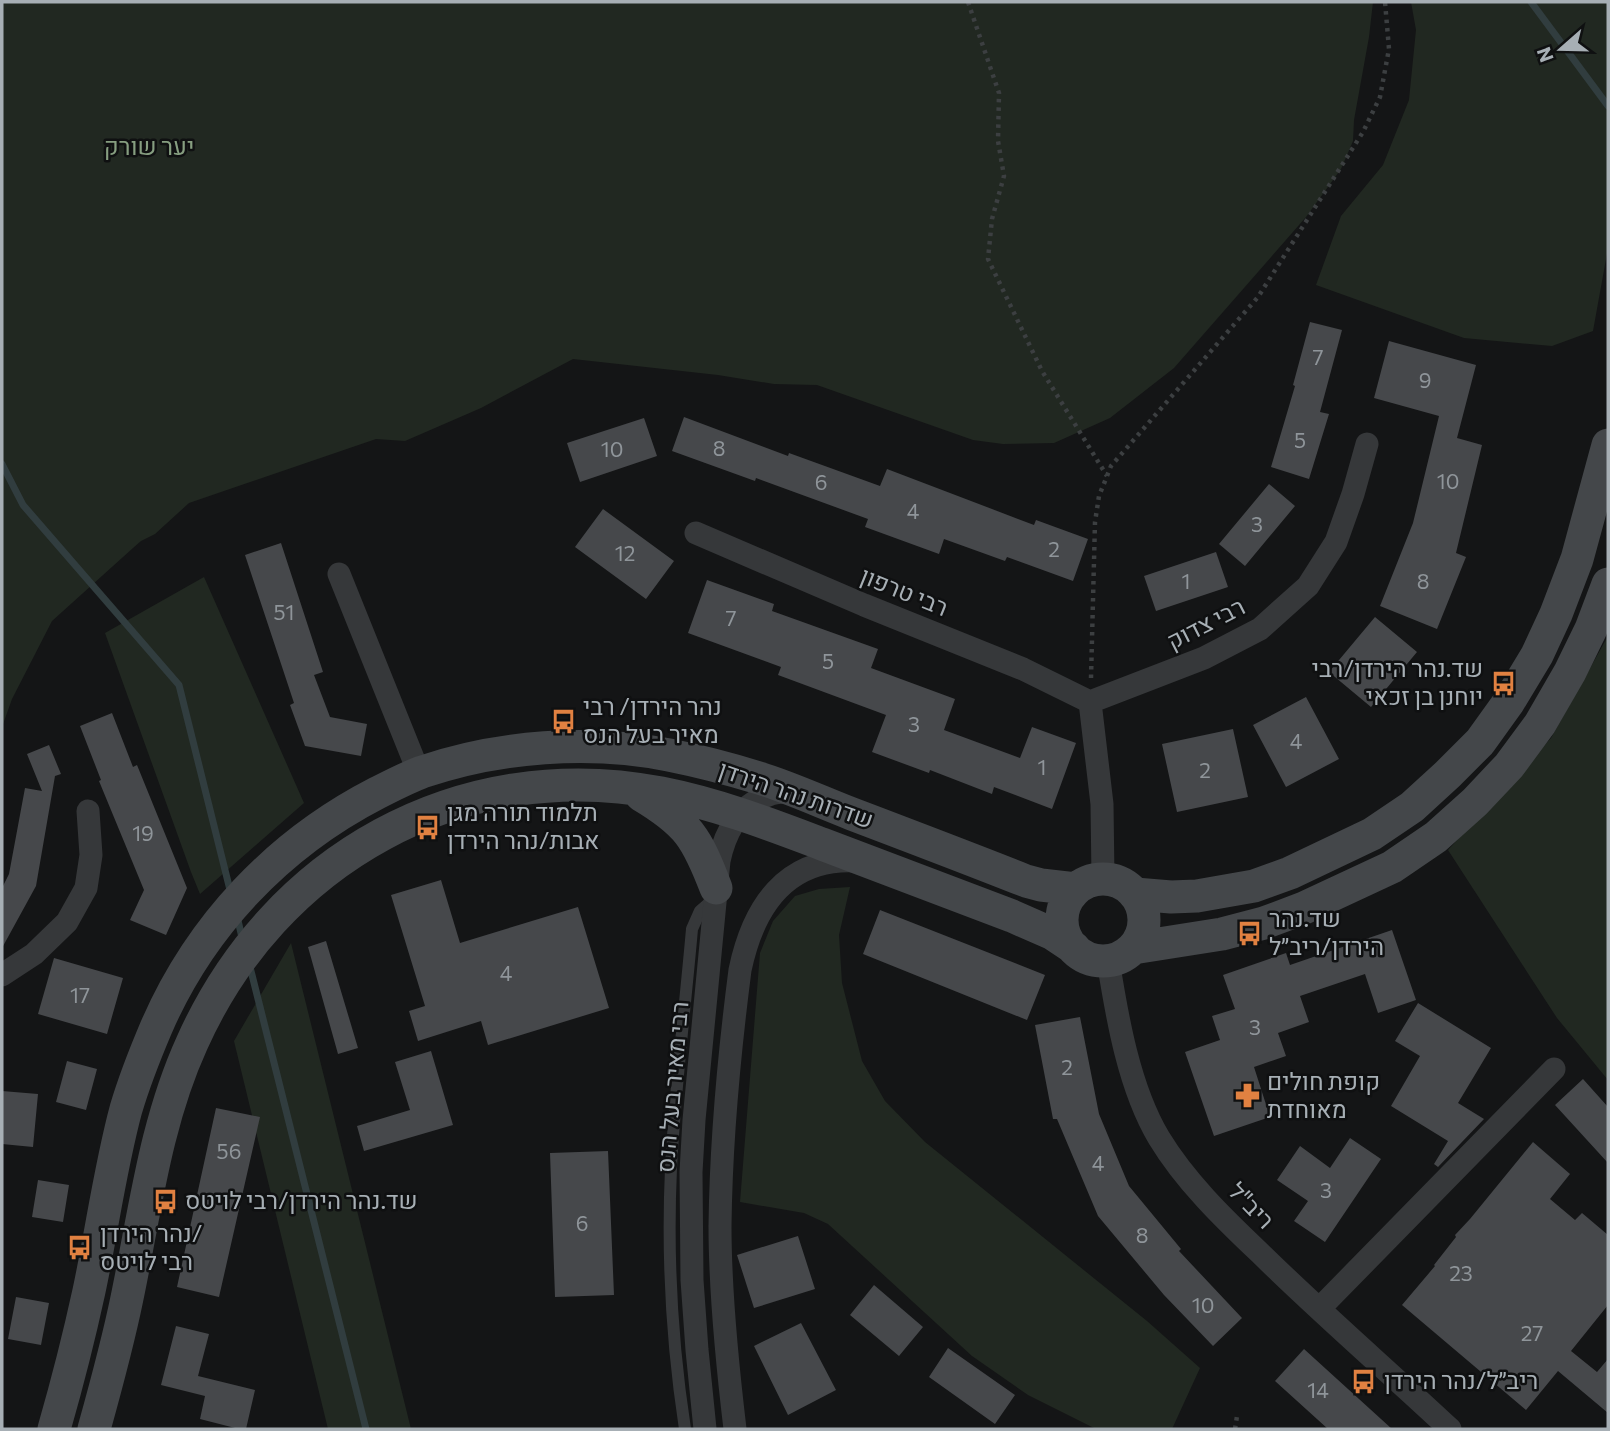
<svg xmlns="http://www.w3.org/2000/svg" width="1610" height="1431" viewBox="0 0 1610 1431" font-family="Commissioner,Heebo,sans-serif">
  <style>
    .green { fill: #212821 }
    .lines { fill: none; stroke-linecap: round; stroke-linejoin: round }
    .stream { stroke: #313d3f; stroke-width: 7 }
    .building { fill: #46484b }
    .path { stroke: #3c3f41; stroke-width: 4.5; stroke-dasharray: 3.5 5; stroke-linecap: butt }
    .lane { stroke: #36383a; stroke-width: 12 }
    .street { stroke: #36383a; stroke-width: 23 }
    .secondary { stroke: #44474a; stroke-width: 33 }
    .labels { text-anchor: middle; stroke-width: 5; stroke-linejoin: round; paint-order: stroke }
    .number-label { font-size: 21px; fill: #8f959a }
    .park-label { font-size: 24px; fill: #869e80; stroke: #0f1011 }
    .street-label { font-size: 24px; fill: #a7afb5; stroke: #0f1011 }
    .poi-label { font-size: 24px; fill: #a7afb5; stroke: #0f1011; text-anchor: start }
  </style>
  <rect width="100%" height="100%" fill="#141516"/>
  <path class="green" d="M2,2H1373L1369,37L1354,120L1353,141L1341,169L1306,217L1174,368L1110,418L1054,443L1003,444L973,440L817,385L774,384L718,375L573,359L481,408L405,441L376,439L189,503L155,534L141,541L133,548L52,621L12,699L2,727Z
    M1411,2H1608V248L1593,331L1552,346L1464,338L1316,285L1341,216L1383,165L1409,100L1416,30Z
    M204,577L304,803L200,894L191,872L105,633Z
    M1608,636V1080L1557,1018L1448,850L1551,738Z
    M850,887L839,935L842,983L862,1061L885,1101L925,1142L1147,1321L1200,1368L1172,1429H1096L1028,1395L972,1356L828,1224L804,1213L740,1202L760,953L773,921L795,896L819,889Z
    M291,943L411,1429H328L234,1041Z"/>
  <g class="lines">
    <path class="stream" d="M1531,2L1608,106
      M2,464L23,505L179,685L231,894
      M237,916L243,942
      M250,967L366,1429"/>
  </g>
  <path class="building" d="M1310,322L1342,330L1320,412L1329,414L1309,479L1271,467L1295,386L1293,385Z
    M1389,341L1476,365L1457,438L1482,445L1456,553L1466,557L1437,629L1380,606L1413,523L1439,416L1374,398Z
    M684,417L788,456L789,453L880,486L887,469L1034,525L1036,520L1088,539L1073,581L1007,557L1005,561L944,539L939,554L865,527L868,519L756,478L755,481L672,451Z
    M644,418L657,456L580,482L567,443Z
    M1269,484L1295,506L1245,566L1219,544Z
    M603,509L674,561L646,599L575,547Z
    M281,543L323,672L314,675L330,717L367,724L361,756L305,746L290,705L294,703L245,555Z
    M1216,552L1228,587L1156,611L1144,576Z
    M707,580L774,604L772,611L878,649L871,668L955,699L944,730L1020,758L1032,727L1076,743L1052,809L994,787L992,794L930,770L929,773L872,752L886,715L778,675L781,667L688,633Z
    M1375,617L1417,652L1371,707L1329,672Z
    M1306,697L1339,759L1286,787L1253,725Z
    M112,713L133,767L137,765L187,888L166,935L130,920L144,890L99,781L101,780L80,726Z
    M1233,729L1248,797L1177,812L1162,744Z
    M49,745L61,774L55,776L36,886L2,948V888L9,874L25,788L42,791L27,754Z
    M441,880L460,943L578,907L609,1008L488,1045L481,1021L418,1041L409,1011L425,1006L391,895Z
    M880,910L1045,975L1027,1020L863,954Z
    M1392,930L1416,1000L1378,1013L1365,974L1300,996L1309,1022L1278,1033L1286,1056L1254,1067L1270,1117L1214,1136L1185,1052L1220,1040L1212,1016L1235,1009L1223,975L1286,953L1290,965Z
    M326,941L358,1048L338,1054L308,947Z
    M54,958L123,978L107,1034L38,1014Z
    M1418,1003L1491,1048L1458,1103L1484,1119L1438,1167L1434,1164L1448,1141L1391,1106L1420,1056L1395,1041Z
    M1080,1017L1099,1114L1129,1186L1181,1249L1179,1251L1242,1318L1213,1346L1164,1295L1098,1216L1057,1119H1053L1035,1025Z
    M431,1051L453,1125L364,1151L357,1126L410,1110L395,1062Z
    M67,1061L97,1069L86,1110L56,1102Z
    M1583,1079L1608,1107V1163L1555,1105Z
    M2,1091L38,1094L33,1147L2,1144Z
    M216,1108L260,1117L219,1297L177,1287Z
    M1350,1138L1381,1159L1325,1242L1294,1221L1308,1201L1277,1180L1300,1146L1330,1168Z
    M1533,1142L1570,1174L1550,1199L1575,1220L1582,1213L1608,1235V1305L1571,1351L1597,1372L1608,1359V1413L1558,1371L1526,1410L1402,1305L1435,1266L1434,1265L1456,1237L1455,1235L1470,1219Z
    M608,1151L614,1295L555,1297L550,1153Z
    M38,1180L69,1185L63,1222L32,1217Z
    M798,1236L815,1289L754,1308L737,1255Z
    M874,1285L923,1327L899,1356L850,1315Z
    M16,1297L49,1303L41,1345L8,1339Z
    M801,1323L836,1390L788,1415L754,1346Z
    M176,1326L209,1334L198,1376L255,1390L246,1429H239L200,1419L205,1396L161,1385Z
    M948,1348L1015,1395L995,1424L929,1377Z
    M1304,1349L1392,1429H1328L1275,1381Z"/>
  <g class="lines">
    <path class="path" d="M968,2L999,93L998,141L1004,176L992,219L988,259L1042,371L1107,476
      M1091,678L1095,522L1099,496L1111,466L1258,297L1363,132L1380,97L1389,49L1385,2
      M1235,1429L1237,1416"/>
    <path class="lane" d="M685,1429C672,1344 667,1255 671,1168C675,1088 685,1009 692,929L700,911L715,898"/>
    <path class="street" d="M696,533L864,605L1023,669L1090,702
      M339,574L419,773
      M1090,702L1204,658L1260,629L1308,586L1336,542L1353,494L1367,444
      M1090,702L1102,804L1103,878
      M1108,960C1117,1017 1129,1088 1159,1138C1185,1181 1223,1218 1260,1253C1321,1313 1387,1370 1450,1429
      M2,975L34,954L67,922L86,888L91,855L88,811
      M1319,1309L1554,1069
      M705,1429L697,1350L692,1280L691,1172L694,1120L719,861C725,832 740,804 771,794C778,792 786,792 793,791
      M735,1429C727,1362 720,1294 720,1226C721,1140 729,1055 740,970C753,908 785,857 856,861"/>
    <path class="secondary" d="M641,795C688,823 697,838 716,888
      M1062 920a41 41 0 1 1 82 0a41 41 0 1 1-82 0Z
      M1135,894L1171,897L1197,896L1254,886L1290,873L1372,834L1412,807L1448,774L1480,742L1508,703L1537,655L1556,614L1577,559L1608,445
      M1133,948L1222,934L1264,923L1304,908L1392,867L1436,837L1475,802L1509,766L1540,724L1570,672L1591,629L1608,584
      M54,1429C67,1384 79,1337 89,1291C102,1230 110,1168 126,1109C134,1082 145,1054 156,1028C200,926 278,844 377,793C391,786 406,778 422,772C498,746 590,739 669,755C699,761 730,769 759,778C791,788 821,802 852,814C910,836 968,858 1026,881L1041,885L1076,889
      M94,1429C106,1386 118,1342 127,1298C145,1212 155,1124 192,1043C274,859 461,754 661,793C717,804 769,824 822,844C885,868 949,892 1012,916L1053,934L1074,948"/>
  </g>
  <defs>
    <symbol id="bus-bare" viewBox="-9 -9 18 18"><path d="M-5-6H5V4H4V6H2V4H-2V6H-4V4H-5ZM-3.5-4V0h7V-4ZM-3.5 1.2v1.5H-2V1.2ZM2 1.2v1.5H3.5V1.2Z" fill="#e18141" stroke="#0f1011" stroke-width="2.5" paint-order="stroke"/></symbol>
    <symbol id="pharmacy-bare" viewBox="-9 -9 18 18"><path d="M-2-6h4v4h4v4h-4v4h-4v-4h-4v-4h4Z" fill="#e18141" stroke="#0f1011" stroke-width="2.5" paint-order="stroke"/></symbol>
  </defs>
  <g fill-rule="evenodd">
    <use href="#bus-bare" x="1486" y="666" width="35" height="35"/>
    <use href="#bus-bare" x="546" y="704" width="35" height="35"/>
    <use href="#bus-bare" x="410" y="810" width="35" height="35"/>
    <use href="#bus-bare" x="1232" y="916" width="35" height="35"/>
    <use href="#pharmacy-bare" x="1230" y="1078" width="35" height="35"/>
    <use href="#bus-bare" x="148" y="1184" width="35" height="35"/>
    <use href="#bus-bare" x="62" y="1230" width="35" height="35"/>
    <use href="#bus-bare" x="1346" y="1364" width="35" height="35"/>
  </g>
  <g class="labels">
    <g class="number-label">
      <text x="1318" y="365">7</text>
      <text x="1425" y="388">9</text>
      <text x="1300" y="448">5</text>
      <text x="719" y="456">8</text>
      <text x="612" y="457">10</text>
      <text x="1448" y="489">10</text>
      <text x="821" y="490">6</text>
      <text x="913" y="519">4</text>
      <text x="1257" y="532">3</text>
      <text x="1054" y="557">2</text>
      <text x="625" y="561">12</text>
      <text x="1186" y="589">1</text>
      <text x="1423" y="589">8</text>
      <text x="284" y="620">51</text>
      <text x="731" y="626">7</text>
      <text x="828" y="669">5</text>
      <text x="914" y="732">3</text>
      <text x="1296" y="749">4</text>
      <text x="1042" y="775">1</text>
      <text x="1205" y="778">2</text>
      <text x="143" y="841">19</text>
      <text x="506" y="981">4</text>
      <text x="80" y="1003">17</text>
      <text x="1255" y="1035">3</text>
      <text x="1067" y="1075">2</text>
      <text x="229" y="1159">56</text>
      <text x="1098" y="1171">4</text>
      <text x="1326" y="1198">3</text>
      <text x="582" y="1231">6</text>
      <text x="1142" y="1243">8</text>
      <text x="1461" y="1281">23</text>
      <text x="1203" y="1313">10</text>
      <text x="1532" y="1341">27</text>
      <text x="1318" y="1398">14</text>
    </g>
    <g class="park-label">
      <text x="149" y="155">יער שורק</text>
    </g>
    <g class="street-label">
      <text transform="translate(904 592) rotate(22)" y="8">רבי טרפון</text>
      <text transform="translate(1206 624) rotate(-27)" y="8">רבי צדוק</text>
      <text transform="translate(796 795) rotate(19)" y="8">שדרות נהר הירדן</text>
      <text transform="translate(673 1087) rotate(-85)" y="8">רבי מאיר בעל הנס</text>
      <text transform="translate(1251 1206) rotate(46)" y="8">ריב"ל</text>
    </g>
    <g class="poi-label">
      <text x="1483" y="677" text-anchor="end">שד.נהר הירדן/רבי<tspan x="1483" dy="28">יוחנן בן זכאי</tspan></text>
      <text x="583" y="715">נהר הירדן/ רבי<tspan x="583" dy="28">מאיר בעל הנס</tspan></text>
      <text x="447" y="821">תלמוד תורה מגן<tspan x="447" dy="28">אבות/נהר הירדן</tspan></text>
      <text x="1269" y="927">שד.נהר<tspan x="1269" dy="28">הירדן/ריב״ל</tspan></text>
      <text x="1267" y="1090">קופת חולים<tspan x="1267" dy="28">מאוחדת</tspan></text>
      <text x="185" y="1209">שד.נהר הירדן/רבי לויטס</text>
      <text x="100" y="1242">נהר הירדן/<tspan x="100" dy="28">רבי לויטס</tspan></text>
      <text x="1384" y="1389">ריב״ל/נהר הירדן</text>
    </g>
  </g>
  <rect width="1610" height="1431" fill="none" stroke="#a7afb5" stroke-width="7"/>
  <g transform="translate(1561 49) rotate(250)" stroke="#0f1011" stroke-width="5" paint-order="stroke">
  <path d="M0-5L12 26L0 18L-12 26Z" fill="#a7afb5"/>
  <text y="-10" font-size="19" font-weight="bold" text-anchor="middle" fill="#a7afb5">N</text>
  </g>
</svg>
